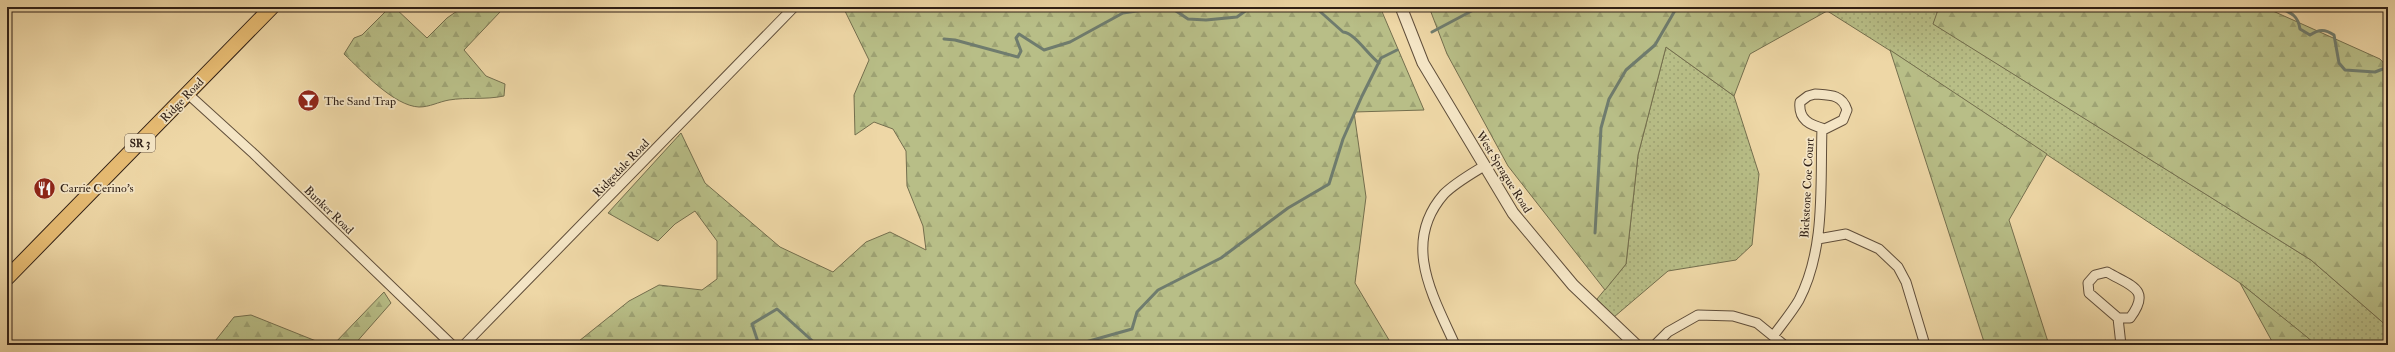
<svg xmlns="http://www.w3.org/2000/svg" width="2395" height="352" viewBox="0 0 2395 352" font-family="'IM FELL Double Pica',serif">
  <style>
    .grass { fill: url(#grass-dots); stroke: #746f4e }
    .forest { fill: url(#forest-firs); stroke: #746f4e }
    .lines { fill: none; stroke-linecap: round; stroke-linejoin: round }
    .stream { stroke: #6f7c6e; stroke-width: 3 }
    .minor-casing { stroke: #604e3a; stroke-width: 11 }
    .tertiary-casing { stroke: #604e3a; stroke-width: 13 }
    .primary-casing { stroke: #302016; stroke-width: 16 }
    .minor { stroke: #f4e5c5; stroke-width: 9 }
    .tertiary { stroke: #f4e5c5; stroke-width: 11 }
    .primary { stroke: #e7bc73; stroke-width: 14 }
    .labels { text-anchor: middle; stroke-width: 3.5; stroke-linejoin: round; paint-order: stroke }
    .shield { fill: #f4e5c5; stroke: #6b5b4a; stroke-width: 1 }
    .shield-label { font-size: 11px; font-weight: bold; fill: #302016 }
    .street-label { font-size: 12px; fill: #302016; stroke: #f4e5c5 }
    .poi-label { font-size: 12px; fill: #302016; stroke: #f4e5c5; text-anchor: start }
  </style>
  <defs>
    <pattern id="grass-dots" width="8" height="8" patternUnits="userSpaceOnUse"><rect width="8" height="8" fill="#b8be87"/><path d="M2 2h.1M6 6h.1" fill="none" stroke="#9ea374" stroke-width="1.8" stroke-linecap="round"/></pattern>
    <pattern id="forest-firs" width="22" height="20" patternUnits="userSpaceOnUse"><rect width="22" height="20" fill="#b8be87"/><path d="M5 1l3.5 6h-7zM16 11l3.5 6h-7z" fill="#9ea374"/></pattern>
  </defs>
  <rect width="100%" height="100%" fill="#eed7a6"/>
  <filter id="stains"><feTurbulence type="fractalNoise" baseFrequency=".005" numOctaves="4"/><feColorMatrix values="0 0 0 0 .2 0 0 0 0 .09 0 0 0 0 .02 0 0 0 .5 -.17"/></filter>
  <radialGradient id="worn" r=".72"><stop offset=".6" stop-color="#630" stop-opacity="0"/><stop offset="1" stop-color="#630" stop-opacity=".3"/></radialGradient>
  <path class="grass" d="M1821,7H1939L1934,24L2311,260L2388,327V345H2316L2240,283L1897,55Z
    M1666,47L1734,96L1759,174L1752,245L1736,260L1668,271L1614,317L1597,299L1626,264L1638,155Z"/>
  <path class="forest" d="M390,7H394L427,38L447,18L463,7H497L500,12L464,50L486,76L505,84L504,96C485,100 467,97 449,100C438,102 430,107 419,107C394,106 362,71 344,54L354,38L362,35Z
    M843,7H1380L1424,110L1354,112L1366,197L1355,283L1392,345H574L629,301L659,285L702,290L717,279V241L695,211L675,224L658,241L608,213L681,133L705,183L780,247L833,272L866,242L890,232L926,250L923,226L907,186L906,151L893,129L874,122L855,135L854,95L869,60Z
    M1429,7H1821L1827,11L1750,54L1734,96L1666,47L1638,155L1626,264L1605,290L1508,166L1447,54Z
    M1939,7H2264L2380,59L2388,68V327L2311,260L1933,24Z
    M1890,50L2047,154L2009,220L2049,345H1985Z
    M2240,283L2307,337L2316,345H2274Z
    M384,292L391,303L354,345H333Z
    M251,315L326,345H212L234,317Z"/>
  <g class="lines">
    <path class="stream" d="M1170,7L1188,19L1206,20L1237,17L1248,9L1260,7
      M1315,7L1343,32C1355,33 1367,54 1379,63
      M2278,7C2291,13 2298,15 2300,29L2310,35C2319,29 2325,29 2334,35L2339,63L2345,70L2375,72L2388,67
      M1432,32L1479,7
      M944,39L955,40L1018,57L1021,51L1016,38L1019,34L1044,50L1070,42L1123,13L1164,7
      M1595,233L1601,128L1609,99L1626,70L1655,45L1677,7
      M759,345L752,324L777,309L817,345
      M1075,345L1132,329L1137,312L1158,290L1221,258L1288,208L1329,184L1343,139L1362,96L1381,58L1397,50"/>
    <defs>
      <path id="minor" d="M188,94L254,154L452,345
        M1815,94C1829,95 1842,94 1847,110L1843,120L1825,129C1810,125 1798,120 1800,102L1808,96Z
        M1818,239L1846,234L1879,249L1898,267L1906,282L1925,345
        M2107,272C2131,286 2152,289 2130,318H2118L2089,293L2088,283L2095,275Z
        M2118,318L2121,345
        M1774,335C1782,324 1792,312 1799,300C1826,248 1820,185 1822,128
        M464,345L794,7
        M1455,345C1433,296 1401,243 1444,194C1455,183 1471,174 1484,166
        M1655,345L1668,332L1698,315L1733,316L1757,323L1784,345"/>
      <path id="tertiary" d="M1401,7L1423,63L1513,213L1573,285L1636,345"/>
      <path id="primary" d="M7,278L272,7"/>
    </defs>
    <use href="#minor" class="minor-casing"/>
    <use href="#tertiary" class="tertiary-casing"/>
    <use href="#primary" class="primary-casing"/>
    <use href="#minor" class="minor"/>
    <use href="#tertiary" class="tertiary"/>
    <use href="#primary" class="primary"/>
  </g>
  <defs>
    <symbol id="bar-disc" viewBox="-11 -11 22 22"><circle r="9.5" fill="#8f2418" stroke="#f4e5c5"/><path d="M-6-5H6L.8 .8V4.5H3.5V6h-7V4.5H-.8V.8Z" fill="#fff"/></symbol>
    <symbol id="restaurant-disc" viewBox="-11 -11 22 22"><circle r="9.5" fill="#8f2418" stroke="#f4e5c5"/><path d="M-5-6h1v4h1v-4h1v4h1v-4h1v5L-1.5 .5V6h-2V.5L-5-1ZM5-6V6H3V1.5H1.5Q1.5-4 5-6Z" fill="#fff"/></symbol>
  </defs>
  <g fill-rule="evenodd">
    <use href="#bar-disc" x="296" y="88" width="25" height="25"/>
    <use href="#restaurant-disc" x="32" y="176" width="25" height="25"/>
  </g>
  <g class="labels">
    <rect class="shield" x="125" y="134" width="30" height="18" rx="3"/>
    <g class="shield-label">
      <text x="140" y="147">SR 3</text>
    </g>
    <g class="street-label">
      <text transform="translate(182 100) rotate(-46)" y="4">Ridge Road</text>
      <text transform="translate(621 168) rotate(-46)" y="4">Ridgedale Road</text>
      <text transform="translate(1504 172) rotate(58)" y="4">West Sprague Road</text>
      <text transform="translate(1807 188) rotate(-87)" y="4">Bickstone Coe Court</text>
      <text transform="translate(329 210) rotate(44)" y="4">Bunker Road</text>
    </g>
    <g class="poi-label">
      <text x="324" y="105">The Sand Trap</text>
      <text x="60" y="192">Carrie Cerino's</text>
    </g>
  </g>
  <rect width="2395" height="352" fill="none" stroke="#eed7a6" stroke-width="24"/>
  <rect x="8" y="8" width="2379" height="336" fill="none" stroke="#302016" stroke-width="2"/>
  <rect x="12" y="12" width="2371" height="328" fill="none" stroke="#302016"/>
  <rect width="100%" height="100%" filter="url(#stains)"/>
  <rect width="100%" height="100%" fill="url(#worn)"/>
</svg>
